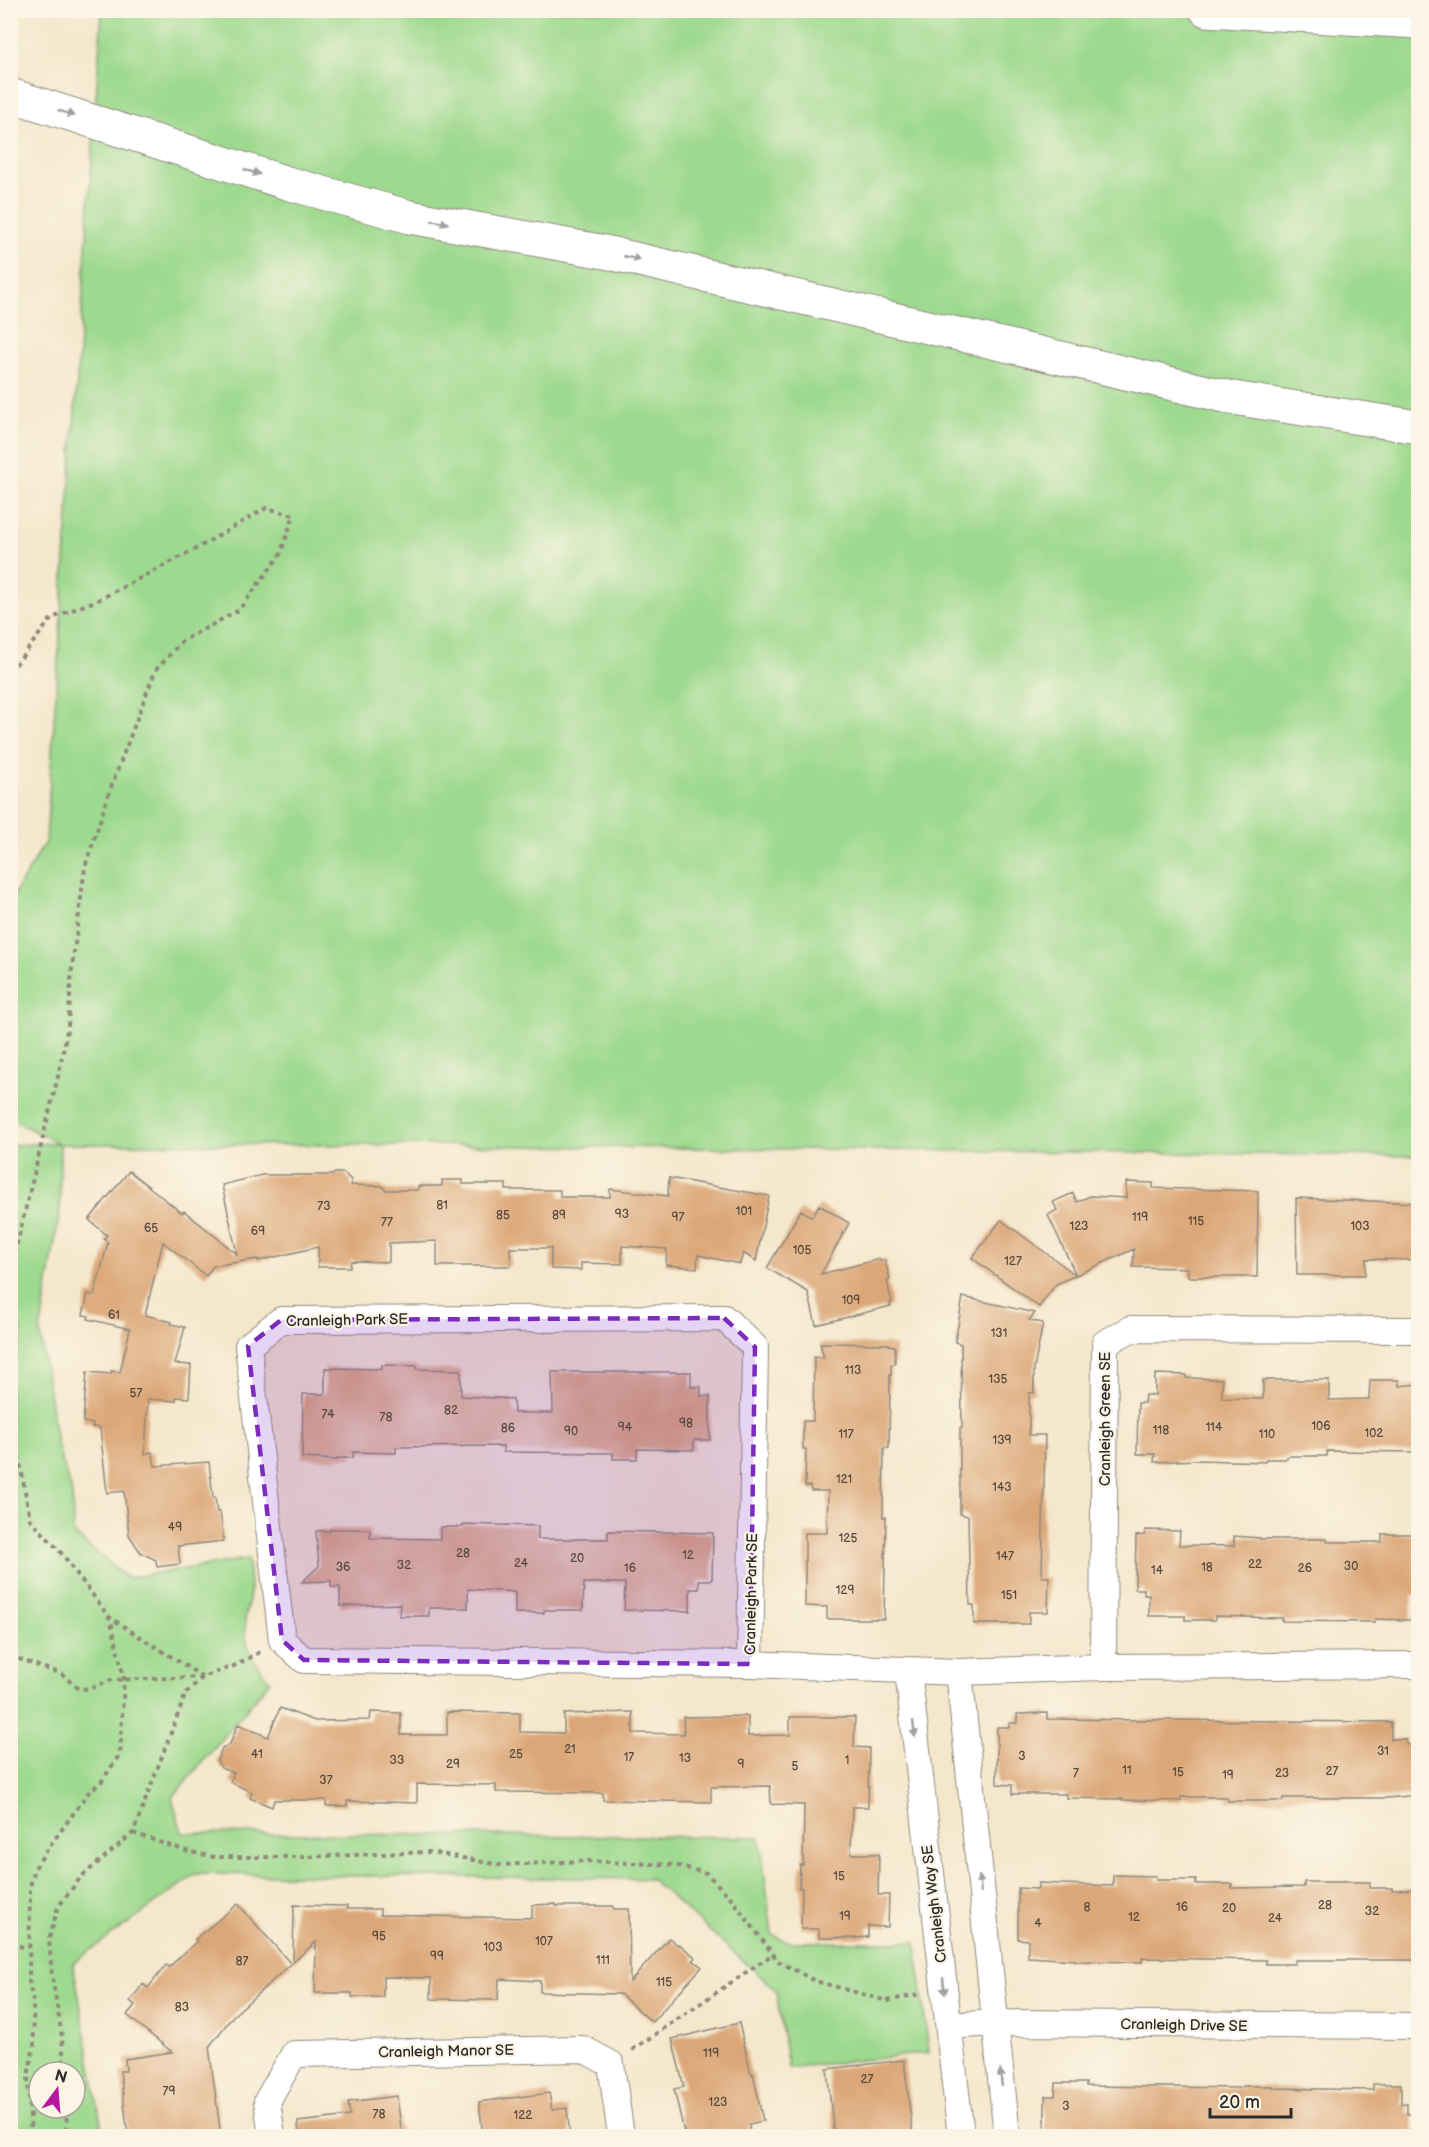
<svg xmlns="http://www.w3.org/2000/svg" width="1429" height="2147" viewBox="0 0 1429 2147" font-family="'Balsamiq Sans',sans-serif">
  <style>
    .green { fill: #9dd98e; stroke: #64825c; stroke-width: 1.5; fill-rule: evenodd }
    .building { fill: #dca778 }
    .lines { fill: none; stroke-linecap: round; stroke-linejoin: round }
    .street-casing { stroke: #90897c; stroke-width: 28 }
    .highway-casing { stroke: #90897c; stroke-width: 35 }
    .path { stroke: #90897c; stroke-width: 4; stroke-dasharray: 4.5 4.5; stroke-linecap: butt }
    .street { stroke: #fff; stroke-width: 26 }
    .highway { stroke: #fff; stroke-width: 33 }
    .oneway { fill: #a0a0a0 }
    .marked { fill: #7b2cbf; fill-opacity: 0.2; stroke: #7b2cbf; stroke-width: 4.5; stroke-dasharray: 12 8; stroke-linejoin: round }
    .labels { text-anchor: middle; stroke-width: 4.5; stroke-linejoin: round; paint-order: stroke }
    .number-label { font-size: 12px; fill: #574a3e }
    .street-label { font-size: 15px; fill: #2b2b2b; stroke: #fcf5e5 }
  </style>
  <rect width="100%" height="100%" fill="#fcf5e5"/>
  <filter id="ink" filterUnits="userSpaceOnUse"><feTurbulence type="fractalNoise" baseFrequency=".0167" numOctaves="2"/><feDisplacementMap in="SourceGraphic" scale="12" xChannelSelector="R" yChannelSelector="G"/><feConvolveMatrix kernelMatrix="1 2 1 2 8 2 1 2 1" color-interpolation-filters="sRGB"/></filter>
  <filter id="wash" filterUnits="userSpaceOnUse"><feTurbulence type="fractalNoise" baseFrequency=".008" numOctaves="4" result="noise"/><feDisplacementMap in="SourceGraphic" scale="24" xChannelSelector="R" yChannelSelector="G"/><feGaussianBlur stdDeviation="1.35" result="paint"/><feColorMatrix in="noise" values="0 0 0 0 0 0 0 0 0 0 0 0 0 0 0 0 0 1.4 0 .05"/><feComposite in="paint" operator="in"/></filter>
  <g filter="url(#wash)">
    <rect width="100%" height="100%" fill="#f4e7cc"/>
    <path class="green" d="M102,11H1418V1156L434,1145L60,1144V1210L40,1332L57,1444L72,1493L73,1533L127,1578L248,1559C248,1568 250,1577 250,1587C251,1596 247,1605 246,1614C241,1642 253,1661 270,1681L172,1798L182,1833L760,1837L772,1935L789,1942H916L929,2053L788,2068L776,1990L651,1879L196,1874L73,1963L103,2136H11L10,1289L14,1264L11,1281V1145L58,1143L11,1119L10,902L46,841ZM39,2072H75V2108H39Z"/>
    <g id="blocks">
      <path class="building" d="M129,1171L182,1213L184,1211L237,1254L222,1185L262,1175H332L335,1173H344L351,1180V1185L382,1186L386,1190H418V1186H442V1180H463V1184H506V1190H560V1197H610V1189L668,1196L669,1178L769,1196L756,1261L743,1253L740,1264L698,1255L697,1268L666,1265L667,1249L622,1246V1264L581,1263V1270L551,1269V1248H510L511,1266H437V1241L389,1243V1262L351,1261L350,1267H318V1247L258,1261V1259L213,1266L206,1276L163,1242L145,1315L172,1322L171,1324L185,1327L175,1364L191,1365L189,1398L176,1397V1401L148,1399L145,1454L152,1452L155,1466L209,1462L213,1497H215L217,1512H220L224,1541L178,1546L180,1564L157,1567L156,1560L141,1553L129,1535L124,1491L107,1493L100,1428L92,1427L93,1424L83,1422L87,1372L111,1374V1371L120,1372L130,1329L88,1319L89,1316L83,1315L88,1294L94,1295L108,1242L104,1239L107,1235L89,1220Z
        M1126,1182L1153,1183V1188L1258,1191L1257,1277H1188V1268L1133,1267L1134,1249L1076,1275L1048,1215L1057,1210L1053,1202L1073,1193L1077,1202L1090,1196L1126,1198Z
        M1296,1198L1419,1203V1260L1366,1259L1365,1275H1297Z
        M819,1205L849,1223L821,1274L880,1259V1261L885,1260L890,1280L887,1281L892,1303H890L891,1306L816,1325L808,1292L767,1268L801,1210L812,1217Z
        M1001,1220L1076,1275L1056,1284L1039,1307L972,1258Z
        M963,1297L1035,1313L1029,1320L1043,1323L1034,1369V1393H1029V1435H1045L1042,1577H1049L1048,1612H1029V1624H974V1605H970L968,1516L960,1514V1428H962L961,1344L955,1342Z
        M820,1343L889,1344V1345L895,1346V1364L891,1365V1375H890L889,1448H884L883,1517H886L884,1619H827V1607L805,1606V1533H827L828,1491H811L810,1486H805L806,1449H803V1421H813L814,1357L824,1358Z
        M382,1365L417,1366V1369L461,1370V1396L513,1399L514,1413H553L552,1372H691V1387H701V1396H710V1440H694V1450L637,1449V1459H613V1453L503,1452V1446L396,1447V1453L353,1452V1458H337V1460L302,1458L303,1394H325V1368L382,1369Z
        M1155,1374L1186,1375V1378L1222,1379V1398L1263,1399V1380H1329V1400L1369,1399L1370,1380H1399V1386L1419,1384V1452L1327,1451V1456H1290L1287,1457V1459H1266L1265,1462L1196,1460L1154,1462L1155,1454H1137L1138,1403H1144L1145,1395H1155Z
        M463,1524L538,1526V1539H608V1531L713,1533L712,1580H699V1589H690V1611L624,1610L625,1583H584L583,1610H544V1613H515V1592L468,1589V1608H429V1616H399L400,1604L340,1606V1587H331V1581L302,1582L319,1566L316,1531H330V1529H370V1538L440,1539V1527H463Z
        M1145,1530L1180,1531L1179,1545L1234,1546V1536L1260,1538V1539H1327V1542H1382V1534H1419V1595H1412L1411,1620L1375,1619V1622L1282,1621V1618L1215,1616V1620H1185V1616H1149V1595H1144V1589H1135L1136,1536L1145,1535Z
        M280,1708L315,1721L370,1720L371,1712L401,1713V1735H447V1712L520,1713V1732L564,1733V1714L633,1712V1733L684,1734L683,1717L748,1716V1736L790,1735V1717H855L854,1747L869,1748L868,1807H852L851,1854H879L878,1895H889L888,1927L868,1926V1937L857,1938H819V1929H801L802,1888H799L800,1865H803L804,1805L771,1804L770,1786L711,1787V1802L603,1800V1793L496,1792V1785L417,1784V1803L347,1801V1806H326V1800H274L272,1807L250,1798L252,1792L230,1782L234,1773L221,1768L217,1761L222,1748L230,1744L238,1724L268,1737Z
        M1047,1713V1719L1391,1722V1739H1406V1745L1419,1744V1795L1387,1798H1283V1801H1228L1227,1797H1181V1801L1122,1800V1799L1066,1798V1794H1012V1785L997,1784V1727H1009V1723H1017V1714Z
        M1113,1875L1156,1876V1880H1196V1884H1232V1888L1304,1887V1882H1370V1888H1392V1890L1419,1889V1960H1295V1964H1266V1960L1142,1958V1962L1076,1961V1960L1028,1957V1940L1018,1939V1888L1038,1889V1883L1113,1886Z
        M238,1904L291,1964L233,2016L209,2047L221,2136H128L120,2071H126L125,2059L172,2052L127,2015L135,2005L130,2001L143,1984L148,1988L166,1965L169,1967L197,1941L195,1939Z
        M556,1904V1906H613L614,1909H629L630,1982L669,1938L678,1945L679,1944L695,1957L693,1960L702,1967L652,2022L620,1994L540,1992V1981L499,1979L498,2000L431,1999V1978L383,1977V1997H352V1993H315L316,1942L293,1962L294,1905L347,1906V1909H380V1915L532,1918V1905Z
        M739,2023L751,2074L753,2073L763,2121L749,2124L750,2136H685L674,2089L684,2087L672,2039Z
        M904,2060L913,2136H834L827,2069Z
        M1056,2083H1086V2086L1242,2088V2086H1273V2088L1373,2090V2084H1401V2104H1407V2114H1413L1414,2136H1045V2096H1055Z
        M549,2093L552,2110L567,2108L570,2136H483L479,2102Z
        M397,2096L402,2136H299L298,2122L350,2116L348,2102Z"/>
    </g>
  </g>
  <g filter="url(#ink)">
    <use href="#blocks" fill-opacity="0" stroke="#90897c" stroke-width="1.5"/>
    <g class="lines">
      <defs>
        <path id="street" d="M750,1664L755,1347L724,1318L281,1320L248,1346L282,1640L304,1660L750,1664L959,1672L1103,1667L1418,1665
          M1103,1667L1105,1343L1131,1329L1418,1330
          M908,1671L961,2136
          M959,1672L1007,2136
          M949,2026L995,2023L1418,2026
          M272,2136L267,2101L294,2054L583,2049L611,2064L621,2136"/>
        <path id="highway" d="M1206,10L1418,22
          M10,95L287,183L410,217L605,252L1233,398L1418,427"/>
      </defs>
      <use href="#street" class="street-casing"/>
      <use href="#highway" class="highway-casing"/>
      <path class="path" d="M10,672L52,618L100,599L194,550L266,508L294,515L280,555L239,610L182,641L155,671L110,790L85,867L72,967L68,1026L59,1072L14,1256L12,1418L30,1519L63,1555L109,1617L203,1677
        M10,1656L62,1674L78,1688L89,1689L111,1680L202,1677
        M133,1833L186,1851L214,1857H302L430,1852L500,1865L586,1861L674,1865L706,1873L731,1898L778,1961L815,1981L887,2001L919,1994
        M10,1944L28,1948
        M632,2050L773,1954
        M64,2072L62,2037L52,1975L49,1939L58,1907L81,1877L133,1833L186,1693L203,1677L234,1666L260,1652
        M66,2108L67,2136
        M31,2136L28,2076L34,2046L33,2002L29,1981L30,1886L35,1868L44,1854L89,1792L102,1781L120,1754L124,1679L110,1617"/>
      <use href="#street" class="street"/>
      <use href="#highway" class="highway"/>
    </g>
    <defs><path id="oneway-solid" d="M-6-.8H1V-3.2L6.5 0L1 3.2V.8H-6Z" transform="scale(1.5)"/></defs>
    <g class="oneway">
      <use href="#oneway-solid" transform="translate(66 113) rotate(19)"/>
      <use href="#oneway-solid" transform="translate(252 172) rotate(17)"/>
      <use href="#oneway-solid" transform="translate(440 222) rotate(10)"/>
      <use href="#oneway-solid" transform="translate(632 258) rotate(13)"/>
      <use href="#oneway-solid" transform="translate(914 1729) rotate(83)"/>
      <use href="#oneway-solid" transform="translate(980 1884) rotate(-96)"/>
      <use href="#oneway-solid" transform="translate(944 1986) rotate(83)"/>
      <use href="#oneway-solid" transform="translate(1001 2078) rotate(-96)"/>
    </g>
  </g>
  <path class="marked" d="M724,1318L755,1347L750,1664L304,1660L282,1640L248,1346L281,1320Z"/>
  <g class="labels">
    <g class="number-label">
      <text x="442" y="1209">81</text>
      <text x="324" y="1210">73</text>
      <text x="744" y="1215">101</text>
      <text x="622" y="1218">93</text>
      <text x="503" y="1219">85</text>
      <text x="559" y="1219">89</text>
      <text x="678" y="1221">97</text>
      <text x="1140" y="1221">119</text>
      <text x="1196" y="1225">115</text>
      <text x="387" y="1226">77</text>
      <text x="1079" y="1230">123</text>
      <text x="1360" y="1230">103</text>
      <text x="151" y="1232">65</text>
      <text x="258" y="1235">69</text>
      <text x="802" y="1254">105</text>
      <text x="1013" y="1265">127</text>
      <text x="851" y="1304">109</text>
      <text x="114" y="1319">61</text>
      <text x="999" y="1337">131</text>
      <text x="853" y="1374">113</text>
      <text x="998" y="1383">135</text>
      <text x="136" y="1397">57</text>
      <text x="451" y="1414">82</text>
      <text x="328" y="1418">74</text>
      <text x="386" y="1421">78</text>
      <text x="686" y="1427">98</text>
      <text x="1321" y="1430">106</text>
      <text x="625" y="1431">94</text>
      <text x="1214" y="1431">114</text>
      <text x="508" y="1432">86</text>
      <text x="1161" y="1434">118</text>
      <text x="571" y="1435">90</text>
      <text x="1374" y="1437">102</text>
      <text x="846" y="1438">117</text>
      <text x="1267" y="1438">110</text>
      <text x="1002" y="1444">139</text>
      <text x="844" y="1483">121</text>
      <text x="1002" y="1491">143</text>
      <text x="175" y="1531">49</text>
      <text x="848" y="1542">125</text>
      <text x="463" y="1557">28</text>
      <text x="688" y="1559">12</text>
      <text x="1005" y="1560">147</text>
      <text x="577" y="1562">20</text>
      <text x="521" y="1567">24</text>
      <text x="1255" y="1568">22</text>
      <text x="404" y="1569">32</text>
      <text x="1351" y="1570">30</text>
      <text x="343" y="1571">36</text>
      <text x="1207" y="1571">18</text>
      <text x="630" y="1572">16</text>
      <text x="1305" y="1572">26</text>
      <text x="1157" y="1574">14</text>
      <text x="845" y="1594">129</text>
      <text x="1009" y="1599">151</text>
      <text x="570" y="1753">21</text>
      <text x="1383" y="1755">31</text>
      <text x="257" y="1758">41</text>
      <text x="516" y="1758">25</text>
      <text x="1022" y="1760">3</text>
      <text x="629" y="1761">17</text>
      <text x="685" y="1762">13</text>
      <text x="397" y="1764">33</text>
      <text x="847" y="1764">1</text>
      <text x="453" y="1768">29</text>
      <text x="741" y="1768">9</text>
      <text x="795" y="1770">5</text>
      <text x="1127" y="1774">11</text>
      <text x="1332" y="1775">27</text>
      <text x="1178" y="1776">15</text>
      <text x="1076" y="1777">7</text>
      <text x="1282" y="1777">23</text>
      <text x="1228" y="1779">19</text>
      <text x="326" y="1784">37</text>
      <text x="839" y="1880">15</text>
      <text x="1325" y="1909">28</text>
      <text x="1087" y="1911">8</text>
      <text x="1182" y="1911">16</text>
      <text x="1229" y="1912">20</text>
      <text x="1372" y="1915">32</text>
      <text x="845" y="1920">19</text>
      <text x="1134" y="1921">12</text>
      <text x="1275" y="1922">24</text>
      <text x="1038" y="1927">4</text>
      <text x="379" y="1940">95</text>
      <text x="544" y="1945">107</text>
      <text x="493" y="1951">103</text>
      <text x="437" y="1960">99</text>
      <text x="603" y="1964">111</text>
      <text x="242" y="1965">87</text>
      <text x="664" y="1986">115</text>
      <text x="182" y="2011">83</text>
      <text x="711" y="2057">119</text>
      <text x="867" y="2083">27</text>
      <text x="169" y="2095">79</text>
      <text x="718" y="2106">123</text>
      <text x="1066" y="2110">3</text>
      <text x="379" y="2118">78</text>
      <text x="523" y="2119">122</text>
    </g>
    <g class="street-label">
      <text transform="translate(347 1320) rotate(-1)" y="5">Cranleigh Park SE</text>
      <text transform="translate(1105 1419) rotate(-90)" y="5">Cranleigh Green SE</text>
      <text transform="translate(751 1594) rotate(-89)" y="5">Cranleigh Park SE</text>
      <text transform="translate(934 1904) rotate(-97)" y="5">Cranleigh Way SE</text>
      <text transform="translate(1184 2025) rotate(1)" y="5">Cranleigh Drive SE</text>
      <text transform="translate(446 2051) rotate(-1)" y="5">Cranleigh Manor SE</text>
    </g>
  </g>
  <rect width="1429" height="2147" fill="none" stroke="#fcf5e5" stroke-width="36"/>
  <g transform="translate(57 2090) rotate(16)"><circle r="28" fill="#fcf5e5" stroke="#a8a49b" stroke-width="1.5"/>
  <path d="M0-4.5L10 22L0 15L-10 22Z" fill="#b5179e"/>
  <text y="-9" font-size="16" font-weight="bold" text-anchor="middle" fill="#2b2b2b">N</text>
  </g>
  <path d="M1210 2108v9h81v-9" fill="none" stroke="#2b2b2b" stroke-width="3"/>
  <text x="1219" y="2108" font-size="18" fill="#2b2b2b" stroke="#fcf5e5" stroke-width="4.5" paint-order="stroke">20 m</text>
</svg>
